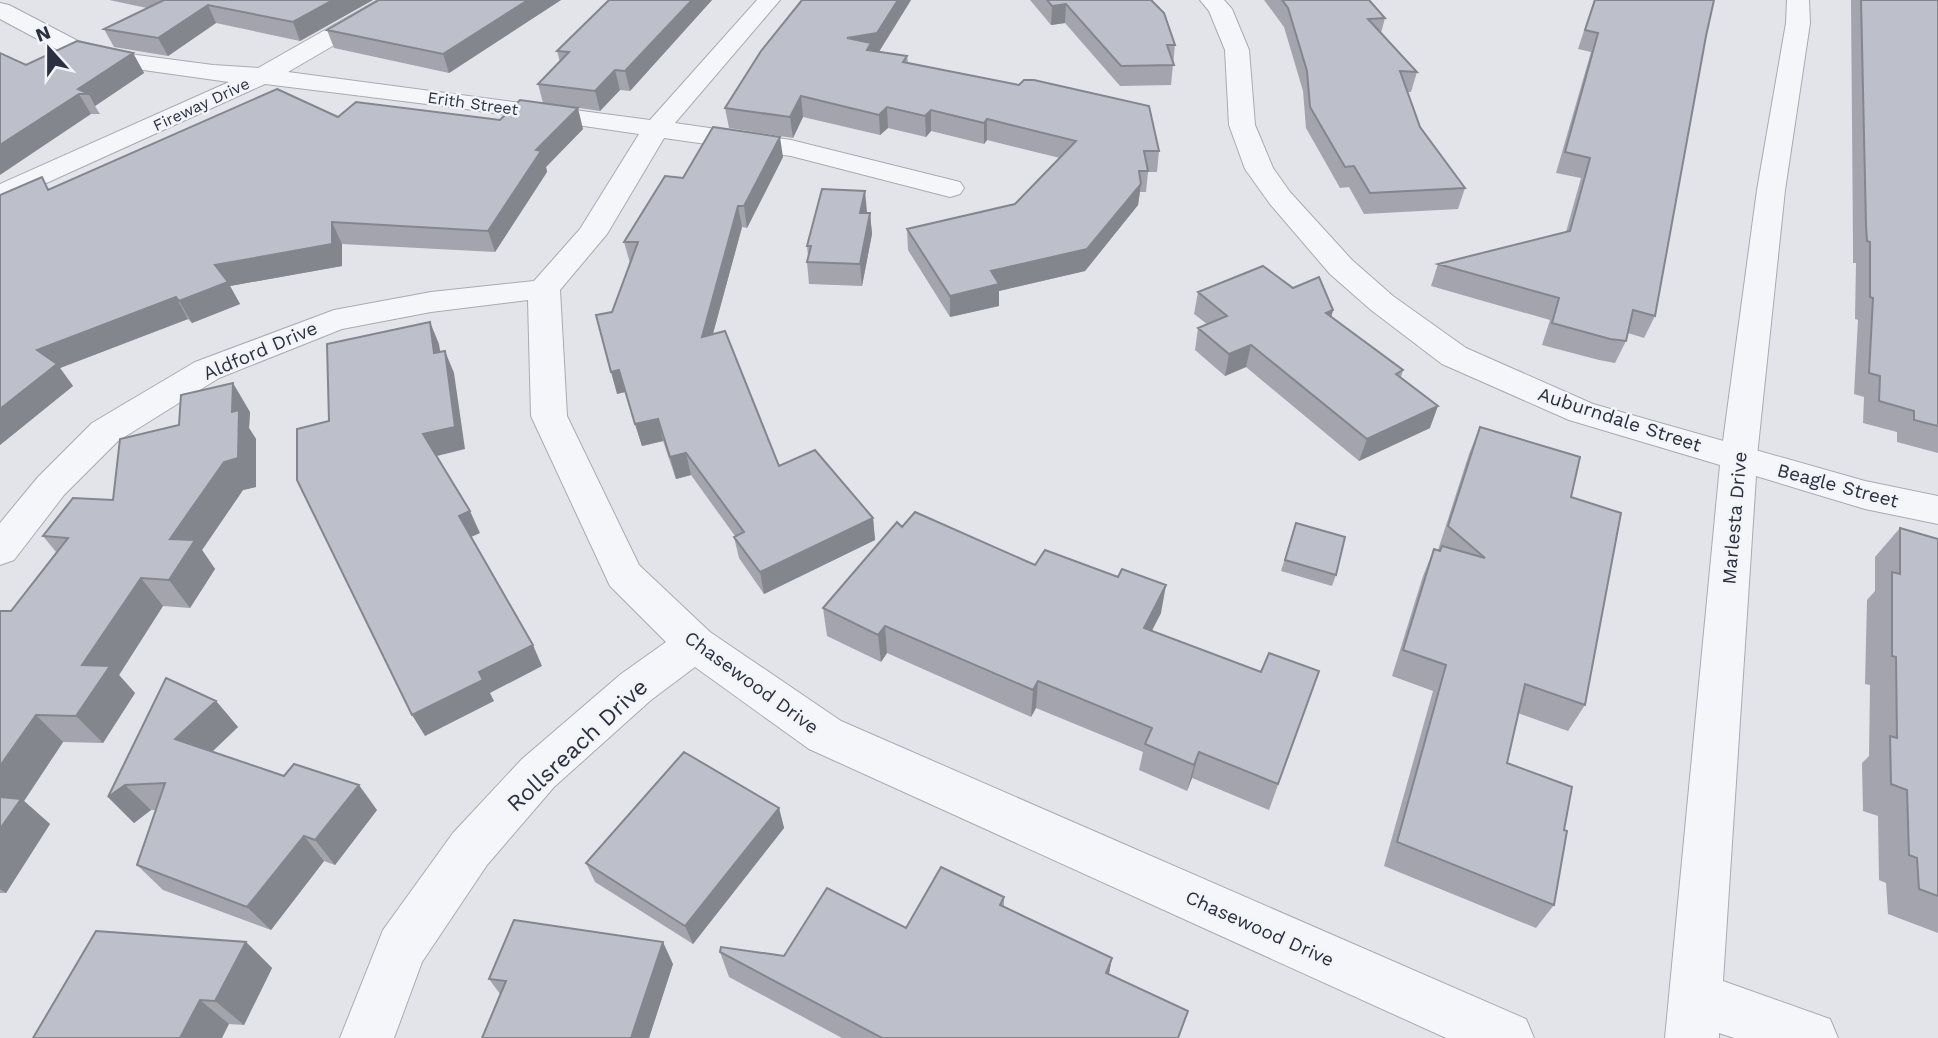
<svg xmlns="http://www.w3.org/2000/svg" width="1938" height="1038" viewBox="0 0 1938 1038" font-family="'Work Sans',sans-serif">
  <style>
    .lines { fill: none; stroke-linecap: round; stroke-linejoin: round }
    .minor-casing { stroke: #a8aab4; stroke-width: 2 }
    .tertiary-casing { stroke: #a8aab4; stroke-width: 2 }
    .minor { fill: #f5f6f9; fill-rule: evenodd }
    .tertiary { fill: #f5f6f9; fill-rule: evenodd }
    .wall { fill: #a3a4ae }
    .shaded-wall { fill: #84868d }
    .building { fill: #bdbfca; stroke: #84868d; stroke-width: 2 }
    .labels { text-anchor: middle; stroke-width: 5; stroke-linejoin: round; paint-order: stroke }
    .far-street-label { font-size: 16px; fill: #2b2f42; stroke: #f2f4f8 }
    .street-label { font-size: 19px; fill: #2b2f42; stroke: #f2f4f8 }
    .near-street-label { font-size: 23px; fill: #2b2f42; stroke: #f2f4f8 }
  </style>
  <rect width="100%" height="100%" fill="#e3e4ea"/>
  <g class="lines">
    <defs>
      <path id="minor" d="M378,0H406L403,5L288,72L650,120L757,0H780L675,123L791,140L960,182L964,188L960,194L950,197L791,156L664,138L607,234L560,290L567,416L639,565L710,632L841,721L1526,1019L1534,1038H1446L809,749L695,667L651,700L554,787L487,865L422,962L394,1038H340L383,930L453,833L522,759L621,674L666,642L610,586L531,416L528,300L431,312L342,329L219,378L118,441L64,495L14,560L0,565V523L38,477L92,423L195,362L334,310L431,292L534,281L580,229L639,134L459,108L265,84L0,204V184L229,82L129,68L60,51L0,19V3L9,5L78,41L129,54L213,65L258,68Z
        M1787,0H1809L1810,23L1785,190L1757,456L1752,465L1739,469L1726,465L1721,456L1757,190L1786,23Z"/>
      <path id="tertiary" d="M1200,0H1224L1232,9L1249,50L1255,125L1273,168L1290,192L1352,260L1393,296L1466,348L1593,404L1865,481L1938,496V524L1865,509L1756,476L1723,981L1830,1019L1838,1038H1734L1719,1033V1038H1665L1720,465L1569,420L1442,364L1371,310L1330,274L1270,204L1245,169L1229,125L1225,50L1209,11Z"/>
    </defs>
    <use href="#minor" class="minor-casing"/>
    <use href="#tertiary" class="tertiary-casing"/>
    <use href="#minor" class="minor"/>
    <use href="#tertiary" class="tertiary"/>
  </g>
  <path class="wall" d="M109,0H373L300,41L216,23L168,56L114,47L104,29L147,8Z
    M561,0L449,73L334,48L327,30Z
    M609,0H712L630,91L620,90L600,111L545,103L583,129L546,167L547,172L495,252L342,244V266L230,286L240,304L192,323L188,319L60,368L73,386L0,445L50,189L338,117L500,120L543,103L538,84L560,62L557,51Z
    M911,0L879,52L907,56L908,62L1159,151L1157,172H1148L1146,192H1140L1138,205L1085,271L999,291V306L950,317L908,250L907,229L1015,204L1060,158L987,140L984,144L931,131L926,137L888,128L880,135L803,117L793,138L729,128L725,108Z
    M1030,0H1153V2L1175,45L1171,85L1120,86L1065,23L1051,25Z
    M1264,0H1369L1385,18L1381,33L1417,72L1411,92H1407L1420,127L1465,188L1458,209L1364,214L1349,187L1340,188L1306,128L1303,91L1284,27Z
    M1594,0H1714L1706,36L1655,316L1644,338L1628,333L1626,341L1615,363L1599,360L1542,345L1550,320L1431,286L1438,264L1566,232L1581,178L1556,173L1591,52L1578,49Z
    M1851,0H1938V453L1897,442V432L1863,423L1864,397L1854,394L1858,320L1855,319L1856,263H1853V246Z
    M133,53L144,73L95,106L100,114H91L26,65Z
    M783,157L747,228L742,227L713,334L779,466L873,518L875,540L764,594L739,558L734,537L735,536L691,475L676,479L663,441L642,446L625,392L617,394L612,312L630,263L624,242L683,178Z
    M866,213H870L872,234L862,286L809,284L807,262L808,257L807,246Z
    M1293,288L1333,310L1331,317L1403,370L1401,377L1430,428L1359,461L1246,367L1225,376L1195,350L1198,328L1207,324L1194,314L1198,292Z
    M250,412L249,428L256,439V487L243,490L202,550L215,569L190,608L163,606L119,675L135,693L103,743L63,742L24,801L50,824L6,893H0V611H11L56,552L43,536L113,500Z
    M1480,427L1571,497L1585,705L1568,731L1518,713L1507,763L1564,830L1554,905L1536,928L1384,866L1433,691L1392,676L1423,576L1434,549L1438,550L1469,454Z
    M1296,523L1336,575L1332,586L1281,571Z
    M902,527L1035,565L1161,613L1151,631L1261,672L1319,671L1269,810L1192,778L1187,791L1139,770L1143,752L1036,708L1031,717L887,653L881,662L827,636L823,608Z
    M1900,528L1938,539V933L1888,914L1886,883L1879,880L1878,816L1863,811L1862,763L1869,756L1870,685L1865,684L1867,600L1875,591V557Z
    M216,701L238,727L212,752L377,810L335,865L324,861L271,930L163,890L137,865L156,810H151L134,823L108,797Z
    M779,808L784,828L693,944L595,882L586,863Z
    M1004,897V906L1112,958L1109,974L1179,1038H842L729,977L720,952L784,956L906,928Z
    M246,942L272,968L244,1025L229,1024L33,1038Z
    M673,964L649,1038H482L500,994L489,979Z"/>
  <path class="shaded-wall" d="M333,0H373L300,41L293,22Z
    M528,0H561L449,73L443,54Z
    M692,0H712L630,91L625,71Z
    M898,0H911L878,53L849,57L847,38Z
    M1066,4L1065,23L1051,25L1052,6Z
    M208,5L216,23L168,56L158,38Z
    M133,53L144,73L95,106L89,94L78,89Z
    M615,70L620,90L600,111L595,91Z
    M79,94L91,114L0,175V145Z
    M801,96L803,117L793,138L790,117Z
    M887,107L888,128L880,135L879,115Z
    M578,108L583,129L546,167L547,172L495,252L488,231L536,150Z
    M931,110V131L926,137L925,116Z
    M987,119V140L984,144V123Z
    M780,137L783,157L747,228L744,206Z
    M1141,184L1138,205L1085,271L999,291V306L950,317V296Z
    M865,191L867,212L862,234L860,213Z
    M738,206L742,227L706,359L702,337Z
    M870,213L872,234L862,286L860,264Z
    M332,222L342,244V266L230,286L240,304L192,323L179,301L215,265Z
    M176,297L188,319L60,368L73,386L0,445V409L37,350Z
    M1333,310L1327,332L1326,313Z
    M430,322L439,344L444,375L434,353Z
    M1251,345L1246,367L1225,376L1229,354Z
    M445,351L454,373L465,449L433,457L423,434Z
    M619,370L625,392L617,394L611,372Z
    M233,383L250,412L249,428L256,439V487L243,490L202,550L215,569L190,608L169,580L170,539L232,412Z
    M1438,406L1430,428L1359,461L1367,439Z
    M658,419L663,441L642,446L635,424Z
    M686,453L691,475L676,479L670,457Z
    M470,511L480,533L469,538L459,516Z
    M873,518L875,540L764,594L760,572Z
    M141,578L163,606L119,675L135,693L103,743L76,716L82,665Z
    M1166,585L1161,613L1139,656L1144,628Z
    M885,626L887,653L881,662L878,635Z
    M533,645L542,666L490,693L494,701L425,736L412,715L479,672Z
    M1038,681L1036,708L1031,717L1033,690Z
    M216,701L238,727L198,765L175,739Z
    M36,715L63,742L24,801L50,824L6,893L0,889V766Z
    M1199,752L1192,778L1187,791L1194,765Z
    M125,785L151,810L134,823L108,797Z
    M359,785L377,810L335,865L315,840Z
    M779,808L784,828L693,944L685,926Z
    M304,836L324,861L271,930L247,907Z
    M246,942L272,968L244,1025L215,1001Z
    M663,942L673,964L649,1038H631Z
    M1112,958L1107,983L1106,973Z
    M200,1000L229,1024L222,1038H180Z"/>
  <path class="building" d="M164,0H333L293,22L208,5L158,38L104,29Z
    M379,0H528L443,54L327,30Z
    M609,0H692L625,71L615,70L595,91L538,84L569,52L557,51Z
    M802,0H898L877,33L847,38L871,43L867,50L907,56L903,62L1019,85L1024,80H1034L1149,106L1159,151H1144L1148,171H1139L1141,184L1087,249L991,271L999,284L950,296L907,229L1015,204L1076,141L987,119L984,123L931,110L925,116L887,107L879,115L801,96L790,117L725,108L761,51Z
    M1047,0H1151L1164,13L1175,45H1167L1174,65L1121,66L1066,4L1052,6Z
    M1282,0H1369L1385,18L1368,19L1417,72L1400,71L1420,127L1465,188L1370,193L1354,166L1345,167L1310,107L1307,71L1288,8Z
    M1595,0H1714L1706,36L1655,316L1633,310L1626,341L1610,339L1552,323L1559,298L1438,264L1570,231L1590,158L1565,152L1598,33L1585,30Z
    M1861,0H1938V426L1914,420V411L1879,401L1880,376L1869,373L1873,298L1870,297V242L1867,241L1866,225Z
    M77,41L133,53L78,89L89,94H79L0,145V53L26,65Z
    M277,89L338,117L356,102L500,120L520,100L578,108L536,150L541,151L488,231L332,222V244L215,265L228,282L179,301L176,297L37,350L57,364L0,409V195L42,177L48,190Z
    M713,127L780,137L744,206H738L702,337L725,331L779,466L815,450L873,518L760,572L734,537L744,532L686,453L670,457L658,419L635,424L619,370L611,372L596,315L612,312L638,242H624L665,176L683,178Z
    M822,189L865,191L860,213H870L860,264L807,262L811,246H807Z
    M1263,266L1293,288L1319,277L1333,310L1326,313L1403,370L1396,374L1438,406L1367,439L1251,345L1229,354L1198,328L1227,316L1198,292Z
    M430,322L434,353L445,351L455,427L423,434L470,511L459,516L533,645L479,672L483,680L412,715L297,480V429L329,421L327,344Z
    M233,383L232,412L239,410L238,458L224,462L170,539L195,540L169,580L141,578L82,665L110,666L76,716L36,715L0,766V611H11L68,538L43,536L73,498L113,500L120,439L179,425L181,395Z
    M1480,427L1580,457L1571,497L1621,513L1585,705L1525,684L1507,763L1572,787L1564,830L1567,831L1554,905L1397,842L1446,665L1403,650L1434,549L1440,551L1442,546L1485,558L1448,526Z
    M915,512L1035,565L1045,550L1118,577L1122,569L1166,585L1144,628L1261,672L1269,653L1319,671L1278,784L1199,752L1194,765L1145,744L1152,728L1038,681L1033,690L885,626L878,635L823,608L897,522L902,527Z
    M1296,523L1345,537L1336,575L1285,560Z
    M1900,528L1938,539V896L1919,889L1917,858L1909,855L1907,790L1891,784L1890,736L1897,738L1896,657L1892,656V572L1900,574Z
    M166,678L216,701L175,739L284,776L294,764L359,785L315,840L304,836L247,907L137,865L165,783L125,785L108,797Z
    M684,752L779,808L685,926L586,863Z
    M0,797L21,799L0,829Z
    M941,867L1004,897L1000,905L1112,958L1106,973L1188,1011L1178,1038H882L720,952L721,947L784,956L827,888L906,928Z
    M514,920L663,942L631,1038H482L506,981L489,979Z
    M96,931L246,942L215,1001L200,1000L180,1038H33Z"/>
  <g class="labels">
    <g class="far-street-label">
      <text transform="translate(473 103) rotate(8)" y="6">Erith Street</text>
      <text transform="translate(201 104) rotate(-25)" y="6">Fireway Drive</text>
    </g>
    <g class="street-label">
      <text transform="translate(260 350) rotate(-23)" y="7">Aldford Drive</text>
      <text transform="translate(1620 419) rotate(18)" y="7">Auburndale Street</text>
      <text transform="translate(1838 485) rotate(15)" y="7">Beagle Street</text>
      <text transform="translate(1734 518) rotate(-85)" y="7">Marlesta Drive</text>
      <text transform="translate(752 682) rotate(36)" y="7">Chasewood Drive</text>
      <text transform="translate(1260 928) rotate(24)" y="7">Chasewood Drive</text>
    </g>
    <g class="near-street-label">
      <text transform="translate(577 745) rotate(-43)" y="8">Rollsreach Drive</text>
    </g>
  </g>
  <g transform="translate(49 49) rotate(339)" stroke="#f2f4f8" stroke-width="5" paint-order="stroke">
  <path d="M0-5L12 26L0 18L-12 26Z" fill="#2b2f42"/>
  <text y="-10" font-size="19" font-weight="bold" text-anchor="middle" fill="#2b2f42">N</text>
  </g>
</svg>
